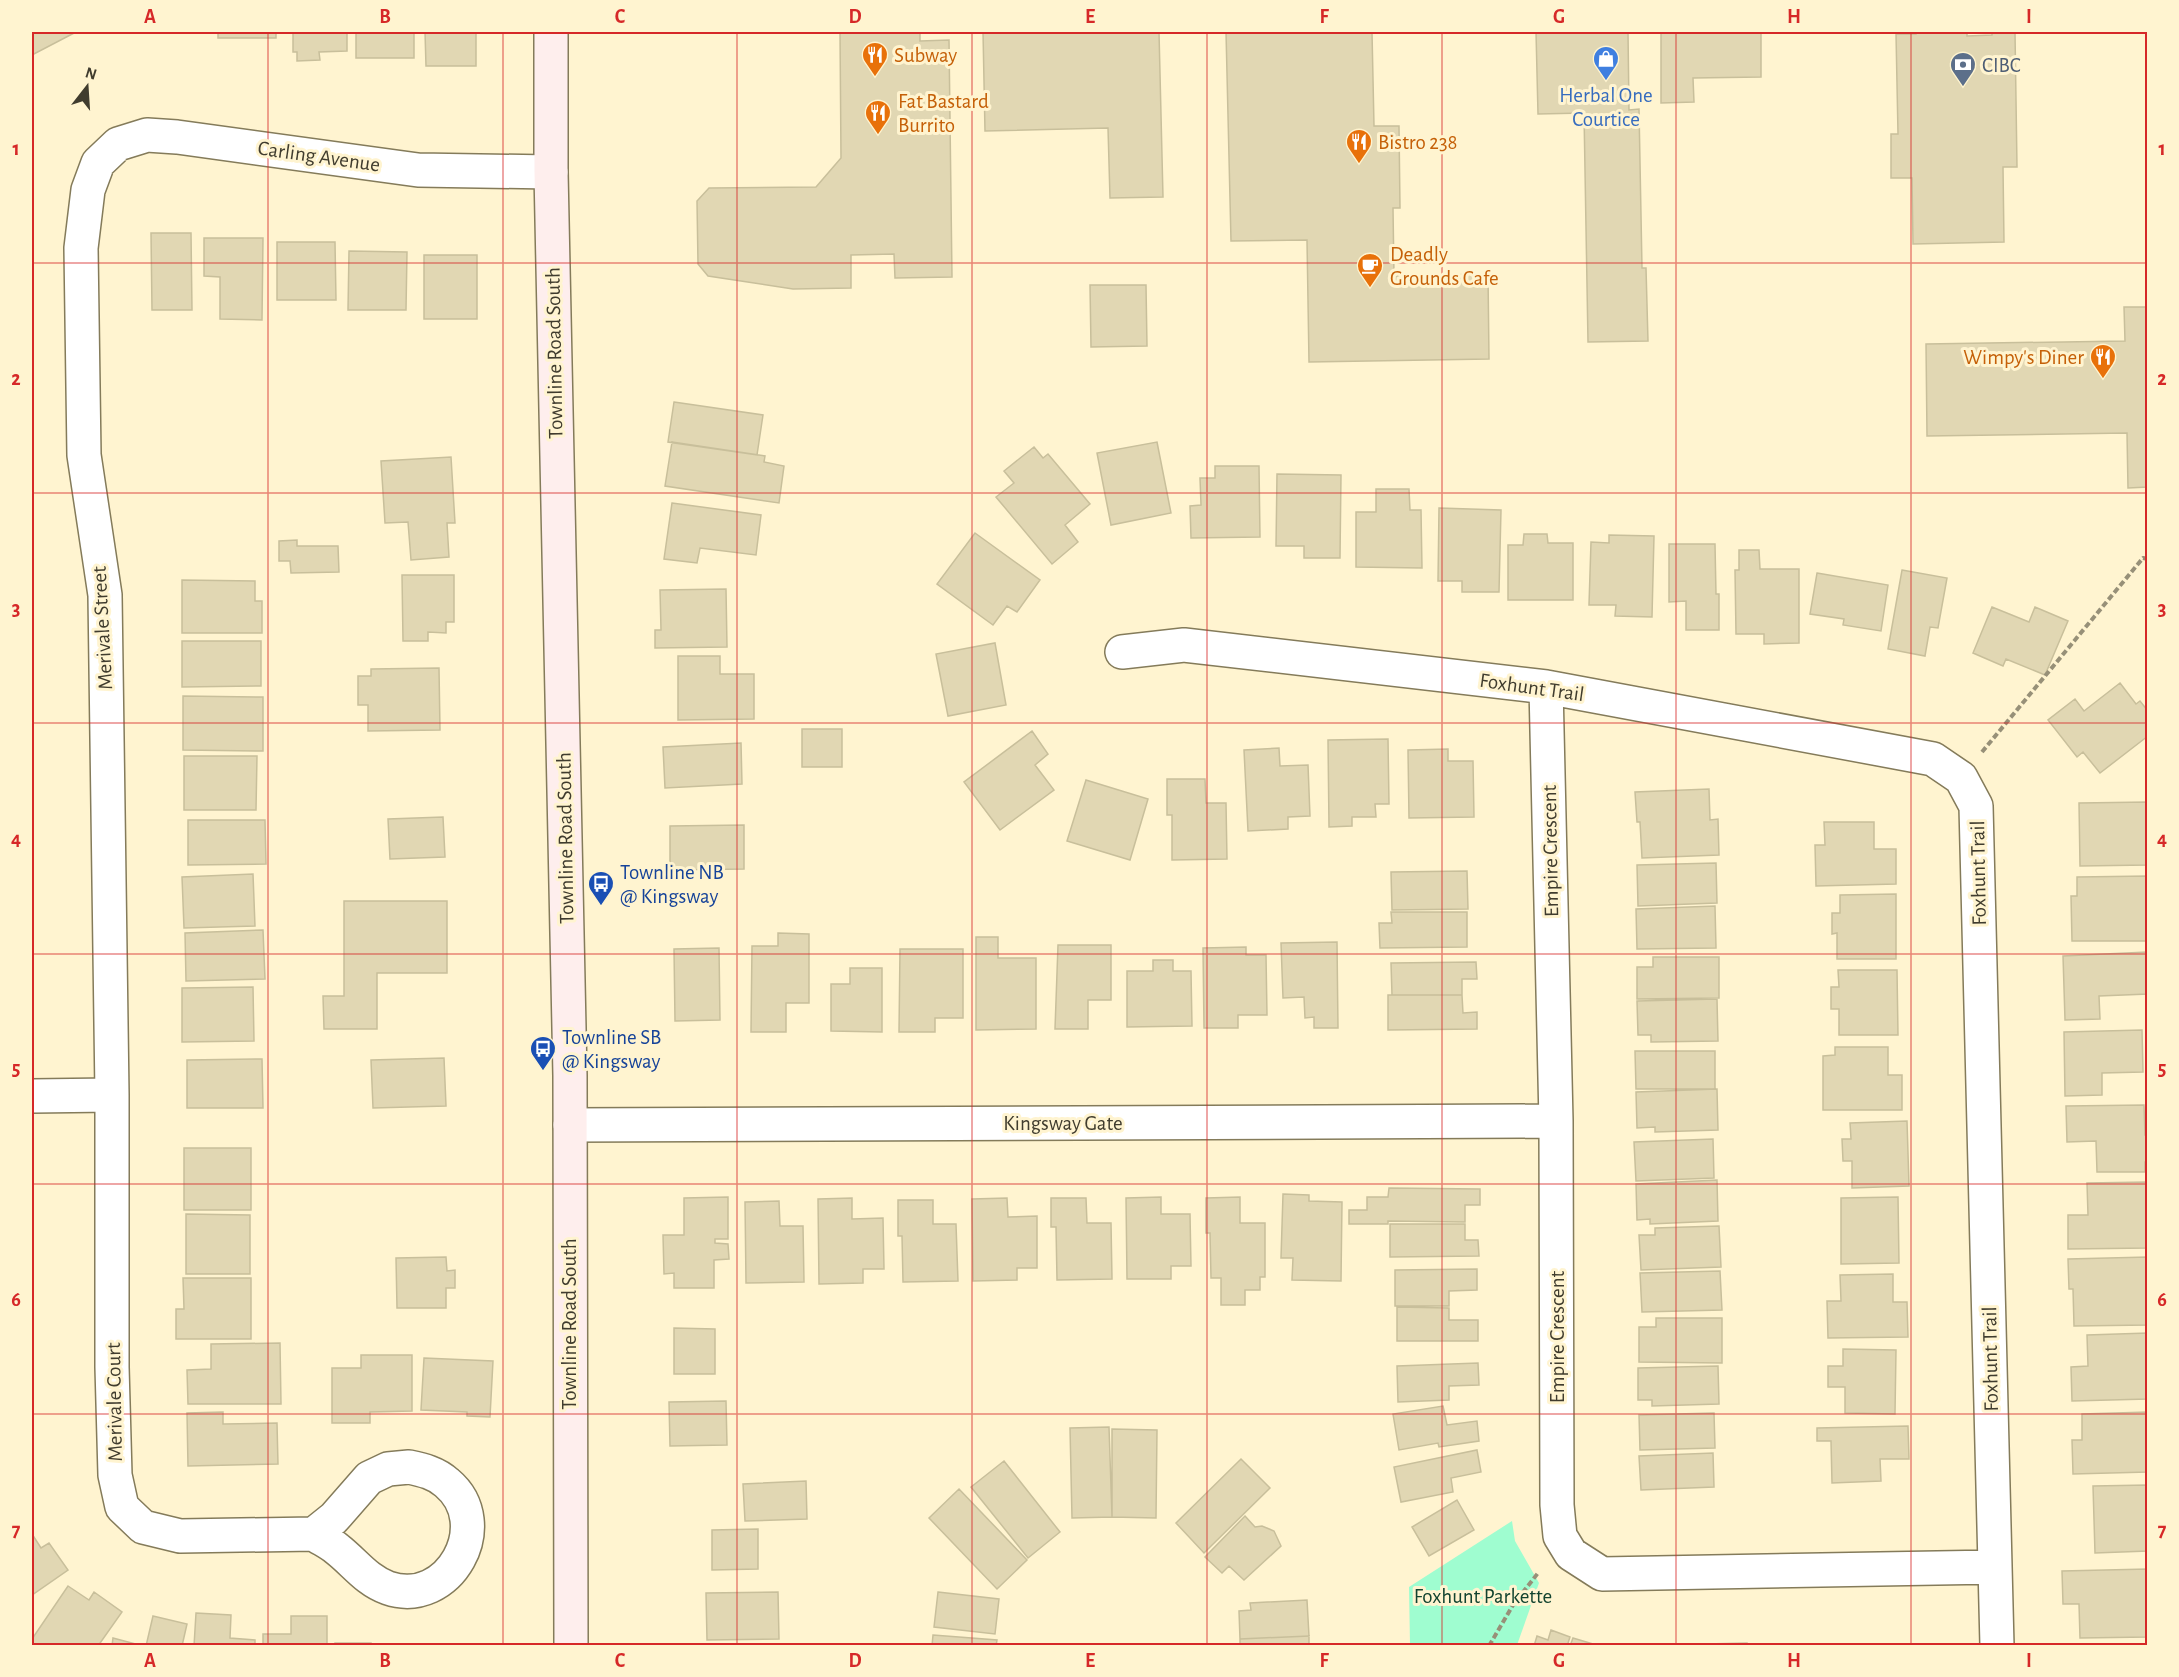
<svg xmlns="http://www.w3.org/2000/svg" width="2179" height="1677" viewBox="0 0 2179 1677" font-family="'Alegreya Sans',sans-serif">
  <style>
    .green { fill: #9ffdd0 }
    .building { fill: #e1d7b3; stroke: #c8bf9b; stroke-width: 1.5 }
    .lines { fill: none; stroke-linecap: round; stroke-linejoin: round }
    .street-casing { stroke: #847b5a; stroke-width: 36 }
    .secondary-casing { stroke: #847b5a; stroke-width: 36 }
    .path { stroke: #979078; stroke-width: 4; stroke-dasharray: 6 3; stroke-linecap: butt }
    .street { stroke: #fff; stroke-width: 33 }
    .secondary { stroke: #feeeed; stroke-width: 33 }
    .grid { fill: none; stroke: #d62828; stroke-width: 1.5; stroke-opacity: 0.55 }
    .labels { text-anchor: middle; stroke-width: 6; stroke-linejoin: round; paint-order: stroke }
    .food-label { font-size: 21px; fill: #c56008; stroke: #fff4d0; text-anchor: start }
    .service-label { font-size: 21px; fill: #4e5e75; stroke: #fff4d0; text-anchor: start }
    .shop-label { font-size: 21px; fill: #366cbe; stroke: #fff4d0 }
    .street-label { font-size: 21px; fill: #403c2e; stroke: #fff4d0 }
    .transit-label { font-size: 21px; fill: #164399; stroke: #fff4d0; text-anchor: start }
    .park-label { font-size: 21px; fill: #12432f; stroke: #fff4d0 }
    .neatline { fill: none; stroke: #d62828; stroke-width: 2 }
    .grid-label { font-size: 20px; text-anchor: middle; font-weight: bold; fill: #d62828 }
  </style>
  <rect width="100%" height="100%" fill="#fff4d0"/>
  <path class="green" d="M1512,1521L1515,1541L1539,1583L1517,1645H1410L1409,1587Z"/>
  <path class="building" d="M32,32H76L32,55Z
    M218,32H276V38H218Z
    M293,32H347V51L319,52L320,60L297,61V52H293Z
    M356,32H414V58H356Z
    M425,32H476V66H426Z
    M840,32H920V41L949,40L952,277L895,278L894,254L851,255V288L793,289L708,276L698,264L697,201L709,188L816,187L841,158Z
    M983,32H1159L1163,197L1110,198L1108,128L985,131Z
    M1226,32H1372L1374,126H1399L1400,208H1393L1394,276L1488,274L1489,359L1309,362L1307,240L1231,241Z
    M1536,32H1628L1629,110L1639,109L1642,268H1646L1648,341L1588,342L1584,113L1538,114Z
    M1661,32H1761V77L1693,78L1694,102L1661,103Z
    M1916,32H1967V36L1992,35V32H2015L2017,167H2003L2004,242L1913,244L1912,178H1891V134H1898L1896,34H1916Z
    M151,233H191L192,310H152Z
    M204,238H263L262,320L220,319V277L204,276Z
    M277,242H335L336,300H277Z
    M349,251L407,252L406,310H348Z
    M424,255H477V319H424Z
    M1090,285H1146L1147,346L1091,347Z
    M2124,307H2148V487L2128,488L2127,433L1927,436L1926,344L2125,341Z
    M674,402L763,415L757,455L668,442Z
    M672,442L765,456L764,462L784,466L779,503L665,486Z
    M1157,442L1171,513L1111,525L1097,453Z
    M1034,447L1043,458L1048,454L1090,504L1065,525L1078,542L1052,564L996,497L1014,483L1004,471Z
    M451,457L455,523H447L449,557L411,560L408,522L385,523L381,461Z
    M1215,466H1259L1260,537L1191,538L1190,506L1201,505L1200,478H1215Z
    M1277,474L1341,475L1340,558H1304V546H1276Z
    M1376,489H1409L1410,510H1421L1422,568L1356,567V512H1376Z
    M672,503L761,515L756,555L700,548L697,563L664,559Z
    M1439,508L1501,510L1499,592H1462V581H1438Z
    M975,533L1040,580L1017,612L1007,606L993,625L937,584Z
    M1524,534H1547L1548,543H1573V600H1508V545H1523Z
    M1609,535L1654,536L1652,617L1615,616L1616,605H1589L1591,542L1609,543Z
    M297,540V546H338L339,572L291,573L290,561H279V541Z
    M1669,544H1715L1716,594H1719V630H1686V601L1669,602Z
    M1739,550H1759L1760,569H1799V643L1764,644V634H1736L1735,570H1739Z
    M1902,570L1947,578L1938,628L1930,627L1925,656L1888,649Z
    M1817,573L1888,585L1881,631L1843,625L1844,619L1810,614Z
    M402,575H454V622H446V633L428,632V641H403Z
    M182,580L255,581V601H262V633H182Z
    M726,589L727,647L655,648V630H661L660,590Z
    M1992,607L2029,622L2035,607L2068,621L2045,675L2006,659L2003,666L1973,653Z
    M182,641H261V686L182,687Z
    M995,643L1006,705L948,716L936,654Z
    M678,656H720V674H754V719L678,720Z
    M439,668L440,730L368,731V705H358V676H371V669Z
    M2120,683L2136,704L2140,701L2148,711V736L2100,773L2083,752L2077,757L2048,720L2075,699L2084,711Z
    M183,696L263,697V751L183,750Z
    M802,729H842V767H802Z
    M1032,731L1048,754L1035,765L1054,790L1000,830L964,782Z
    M1388,739L1389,804H1375L1376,817H1352V826L1329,827L1328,740Z
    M741,743L742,784L665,788L663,747Z
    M1279,748L1280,766L1308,765L1310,816L1288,817V829L1248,831L1244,750Z
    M1448,749V761H1473L1474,817L1409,818L1408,750Z
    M184,756H257L256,810H184Z
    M1167,779H1205L1206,803H1226L1227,859L1172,860V815H1167Z
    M1086,780L1148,799L1130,860L1067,841Z
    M1709,789L1710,820L1718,819L1719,855L1642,858L1640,822H1637L1635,792Z
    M2148,802V865L2080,866L2079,803Z
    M443,817L445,857L390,859L388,819Z
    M188,820H265L266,864L188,865Z
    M1824,822H1874V849H1896V884L1816,886L1815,845H1825Z
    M744,825V869L670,870V826Z
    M1716,863L1717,903L1638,906L1637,865Z
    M1467,871L1468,909L1392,910L1391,872Z
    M253,874L255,926L184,928L182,877Z
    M2148,876V941H2072L2071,896H2077V877Z
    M1896,894V959H1837V933L1832,934V913H1840V895Z
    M344,901H447V973H377V1029H324L323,996H344Z
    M1715,906L1716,948L1637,949L1636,909Z
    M1391,912H1467V947L1380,948L1379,923H1392Z
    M263,930L265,979L186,981L185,933Z
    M778,933L809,934V1003H786V1032H751L752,946H778Z
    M976,937H998V958H1036V1029L976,1030Z
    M1337,942L1338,1028H1314V1017L1305,1018L1304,997L1283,998L1281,943Z
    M1058,945H1111V1000H1088V1029H1055Z
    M1246,947V955H1266L1267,1015H1238V1028H1204L1203,948Z
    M719,948L720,1020L675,1021L674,949Z
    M900,949H963V1018H935V1032H899Z
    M2147,952L2148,994L2099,996L2100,1019L2065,1020L2063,956Z
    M1653,957H1719V998L1637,999V967H1653Z
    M1153,960H1173V971H1191L1192,1026L1127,1027V971H1153Z
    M1476,962L1477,979H1462V995H1392L1391,963Z
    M850,968H882V1032L831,1031V984H850Z
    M1838,970H1897L1898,1035H1839V1009H1831V987H1839Z
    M253,987L254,1041L182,1042V988Z
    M1388,995H1462L1463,1013L1477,1012V1029L1388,1030Z
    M1717,999L1718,1041L1651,1042V1035H1638L1637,1001Z
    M2142,1030L2143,1072L2102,1073V1095L2065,1096L2064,1032Z
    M1835,1047H1888V1075H1902V1110H1823V1056L1835,1055Z
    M1635,1051H1715V1089H1636Z
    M444,1058L446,1106L373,1108L371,1060Z
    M262,1059L263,1108H187V1060Z
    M1717,1089L1718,1130L1655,1132V1127L1637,1128L1636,1092Z
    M2144,1105L2145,1135H2148V1162H2145V1172H2097L2096,1141L2067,1142L2066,1106Z
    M1907,1121L1909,1186L1852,1188V1161H1843L1842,1139H1851L1850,1123Z
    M1713,1139L1714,1178L1636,1181L1634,1142Z
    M184,1148H251V1210H184Z
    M1717,1180L1718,1221L1650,1224V1219L1637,1220L1636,1184Z
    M2148,1182V1248L2068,1249V1215H2088L2087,1183Z
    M1389,1188L1480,1189V1205H1465V1222L1388,1221V1224H1349V1210H1367V1197H1388Z
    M1283,1194L1309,1195V1201L1342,1202L1341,1281L1292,1280L1293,1258H1281Z
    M728,1197V1239H715V1243L728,1244L729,1259L714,1260V1288H674V1273L664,1274L663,1235H684V1198Z
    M1161,1197V1214H1190L1191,1266H1171V1279H1127L1126,1198Z
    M1240,1197V1223H1265V1277H1260V1290H1245V1305H1221V1278H1211L1210,1233H1206V1198Z
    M1898,1197L1899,1263L1841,1264V1198Z
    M852,1198V1219L883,1218L884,1269H863V1283L819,1284L818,1199Z
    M1007,1198L1008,1217L1037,1216V1268H1017V1280L973,1281L972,1199Z
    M1051,1198H1086L1087,1223H1111L1112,1279L1057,1280L1056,1227H1051Z
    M898,1200H933V1224H956L958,1281L903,1282L902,1236H898Z
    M779,1201L780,1226H803L804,1282L746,1283L745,1202Z
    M186,1214L250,1215V1274H186Z
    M1390,1224H1465V1240H1478L1479,1256L1390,1257Z
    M1719,1226L1721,1267L1641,1270L1639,1235H1655V1228Z
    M446,1257L447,1271L455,1270V1288H446V1308H397L396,1258Z
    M2148,1257V1325L2074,1326L2073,1289H2069L2068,1259Z
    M1477,1269V1290L1449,1291V1306H1395V1270Z
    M1720,1271L1722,1310L1642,1312L1640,1273Z
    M1893,1274V1302H1907L1908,1337L1828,1338L1827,1301H1841L1840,1275Z
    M183,1278H251V1339H176V1309H184Z
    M1397,1307L1449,1308V1320H1478V1341H1397Z
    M1656,1318H1722V1363L1639,1362V1327H1656Z
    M674,1328L715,1329V1374H674Z
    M2148,1333V1399L2072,1401L2071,1367L2088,1366L2087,1335Z
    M280,1343L281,1404H188L187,1370L211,1369V1344Z
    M1843,1349L1896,1350L1895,1414L1845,1413V1387H1828V1366H1843Z
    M361,1355H412V1411L370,1412V1423H332V1368H361Z
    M424,1358L493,1361L490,1417L467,1416V1412L421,1410Z
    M1478,1363L1479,1385L1449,1386V1400L1398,1402L1397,1366Z
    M1718,1366L1719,1404L1652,1406V1400H1638V1368Z
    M726,1401L727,1445L670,1446L669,1402Z
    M1443,1406L1447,1425L1477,1421L1479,1441L1439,1447L1438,1443L1399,1450L1393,1414Z
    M223,1412V1424L277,1423L278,1464L188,1466L187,1413Z
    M2148,1412V1472L2073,1474L2072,1440H2082V1414Z
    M1714,1413L1715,1448L1640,1450L1639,1415Z
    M1908,1426L1909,1459H1880L1881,1481L1832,1483L1831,1441H1817V1428Z
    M1109,1427L1112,1517L1072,1518L1070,1428Z
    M1112,1429L1157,1430L1156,1518L1112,1517Z
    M1477,1450L1481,1472L1451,1478L1453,1492L1401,1502L1394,1467Z
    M1713,1453L1714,1487L1641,1490L1639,1456Z
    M1241,1459L1270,1488L1204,1553L1176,1523Z
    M1004,1461L1060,1532L1028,1558L971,1487Z
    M806,1481L807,1519L745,1521L743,1484Z
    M2148,1485V1551L2095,1553L2093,1486Z
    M959,1489L1027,1560L997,1589L929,1518Z
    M1457,1500L1474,1530L1429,1556L1412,1527Z
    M1245,1516L1255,1527L1262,1526L1274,1531L1281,1546L1244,1580L1229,1566L1222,1573L1205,1557Z
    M758,1529V1569L712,1570V1530Z
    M32,1534L41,1548L49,1543L68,1570L32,1595Z
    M2148,1569V1637L2080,1638L2079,1604H2063L2062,1571Z
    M68,1586L89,1600L94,1592L122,1612L98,1646H32V1639Z
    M778,1592L779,1639L707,1640L706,1593Z
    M938,1592L999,1599L995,1634L934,1627Z
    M1307,1600L1309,1636L1240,1639L1239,1611L1251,1610L1250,1603Z
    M196,1613L231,1615L230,1638L255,1640V1646H194Z
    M153,1616L187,1624L182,1646H146Z
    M291,1616H327V1646H263V1634H291Z
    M1551,1630L1570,1637L1567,1646H1534L1537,1636L1548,1640Z
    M933,1635L997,1640L996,1646H932Z
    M1309,1636V1646H1240V1639Z
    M113,1638L143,1646H112Z
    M1573,1638L1593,1644L1592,1646H1570Z
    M335,1643H371V1646H335Z
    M1747,1643V1646H1706V1644Z"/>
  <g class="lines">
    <defs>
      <path id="street" d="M1122,652L1184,645L1546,687L1933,759L1961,778L1976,806L1997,1646
        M1546,687L1556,1121L1557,1505L1560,1536L1571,1554L1602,1574L1995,1567
        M32,1096L112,1095
        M570,1125L1556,1121
        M409,1467C423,1470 436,1473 447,1483C496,1524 449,1609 388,1588C366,1580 355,1563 337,1549C330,1543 321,1539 314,1534L334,1518L369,1478L388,1469Z
        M314,1534L180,1536L143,1527L122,1507L115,1475L112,1367V1095L105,595L84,455L81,248L88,190L98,163L118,144L147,135L177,137L418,170L551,172"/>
      <path id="secondary" d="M551,32V172L570,1076L571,1646"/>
    </defs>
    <use href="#street" class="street-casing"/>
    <use href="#secondary" class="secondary-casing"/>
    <path class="path" d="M1982,752L2143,558L2148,559
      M1489,1646L1513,1605L1538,1573"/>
    <use href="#street" class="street"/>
    <use href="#secondary" class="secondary"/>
  </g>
  <path class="grid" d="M268,32V1646M503,32V1646M737,32V1646M972,32V1646M1207,32V1646M1442,32V1646M1676,32V1646M1911,32V1646M32,263H2148M32,493H2148M32,723H2148M32,954H2148M32,1184H2148M32,1414H2148"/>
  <defs>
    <symbol id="restaurant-pin" viewBox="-11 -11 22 30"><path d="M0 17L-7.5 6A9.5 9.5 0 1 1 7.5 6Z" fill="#e8710a" stroke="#fff4d0"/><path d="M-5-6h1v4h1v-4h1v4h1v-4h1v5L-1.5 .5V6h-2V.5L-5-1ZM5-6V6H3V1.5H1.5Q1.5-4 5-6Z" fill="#fff"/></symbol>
    <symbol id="shop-pin" viewBox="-11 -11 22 30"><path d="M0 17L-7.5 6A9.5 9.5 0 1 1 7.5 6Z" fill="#3f7fe0" stroke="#fff4d0"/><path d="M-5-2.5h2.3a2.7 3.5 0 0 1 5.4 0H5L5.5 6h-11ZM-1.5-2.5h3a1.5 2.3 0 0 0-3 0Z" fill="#fff"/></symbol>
    <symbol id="bank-pin" viewBox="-11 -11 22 30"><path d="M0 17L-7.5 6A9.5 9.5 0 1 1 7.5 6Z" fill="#5c6f8a" stroke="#fff4d0"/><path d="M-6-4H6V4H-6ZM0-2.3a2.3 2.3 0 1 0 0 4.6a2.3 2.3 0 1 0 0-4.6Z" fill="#fff"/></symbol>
    <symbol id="cafe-pin" viewBox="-11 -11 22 30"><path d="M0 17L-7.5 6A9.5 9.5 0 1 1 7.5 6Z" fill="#e8710a" stroke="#fff4d0"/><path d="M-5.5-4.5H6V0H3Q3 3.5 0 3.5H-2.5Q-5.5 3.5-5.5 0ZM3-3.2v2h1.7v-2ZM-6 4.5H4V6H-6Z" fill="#fff"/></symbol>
    <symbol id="bus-pin" viewBox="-11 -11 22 30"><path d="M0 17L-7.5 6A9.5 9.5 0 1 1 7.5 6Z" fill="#1a4fb4" stroke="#fff4d0"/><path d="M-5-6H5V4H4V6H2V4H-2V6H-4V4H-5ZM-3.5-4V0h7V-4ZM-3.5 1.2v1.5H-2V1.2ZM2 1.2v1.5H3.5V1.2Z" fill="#fff"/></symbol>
  </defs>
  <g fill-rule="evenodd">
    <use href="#restaurant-pin" x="860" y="40" width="30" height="40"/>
    <use href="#shop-pin" x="1591" y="44" width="30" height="40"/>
    <use href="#bank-pin" x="1948" y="50" width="30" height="40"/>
    <use href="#restaurant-pin" x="863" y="98" width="30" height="40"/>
    <use href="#restaurant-pin" x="1344" y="127" width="30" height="40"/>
    <use href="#cafe-pin" x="1355" y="251" width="30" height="40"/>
    <use href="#restaurant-pin" x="2088" y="342" width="30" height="40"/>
    <use href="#bus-pin" x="586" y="869" width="30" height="40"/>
    <use href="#bus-pin" x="528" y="1034" width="30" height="40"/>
  </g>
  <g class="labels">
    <g class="food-label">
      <text x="894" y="62">Subway</text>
      <text x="898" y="108">Fat Bastard<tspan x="898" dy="24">Burrito</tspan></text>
      <text x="1378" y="149">Bistro 238</text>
      <text x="1390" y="261">Deadly<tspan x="1390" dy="24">Grounds Cafe</tspan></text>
      <text x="2084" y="364" text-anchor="end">Wimpy's Diner</text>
    </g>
    <g class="service-label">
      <text x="1982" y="72">CIBC</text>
    </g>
    <g class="shop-label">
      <text x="1606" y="102">Herbal One<tspan x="1606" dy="24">Courtice</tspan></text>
    </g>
    <g class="street-label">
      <text transform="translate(319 156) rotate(8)" y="7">Carling Avenue</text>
      <text transform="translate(554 353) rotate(-91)" y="7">Townline Road South</text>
      <text transform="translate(102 628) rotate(-93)" y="7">Merivale Street</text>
      <text transform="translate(1532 687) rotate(8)" y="7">Foxhunt Trail</text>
      <text transform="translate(565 838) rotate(-91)" y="7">Townline Road South</text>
      <text transform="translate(1550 851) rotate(-91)" y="7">Empire Crescent</text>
      <text transform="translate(1978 873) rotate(-91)" y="7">Foxhunt Trail</text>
      <text x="1063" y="1130">Kingsway Gate</text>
      <text transform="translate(569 1324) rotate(-90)" y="7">Townline Road South</text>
      <text transform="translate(1557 1337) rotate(-90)" y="7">Empire Crescent</text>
      <text transform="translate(1990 1359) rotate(-91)" y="7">Foxhunt Trail</text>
      <text transform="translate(114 1402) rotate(-91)" y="7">Merivale Court</text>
    </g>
    <g class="transit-label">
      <text x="620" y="879">Townline NB<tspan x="620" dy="24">@ Kingsway</tspan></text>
      <text x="562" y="1044">Townline SB<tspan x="562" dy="24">@ Kingsway</tspan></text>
    </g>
    <g class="park-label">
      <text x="1483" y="1603">Foxhunt Parkette</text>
    </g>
  </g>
  <rect width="2179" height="1677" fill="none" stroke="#fff4d0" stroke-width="66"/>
  <g transform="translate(87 87) rotate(17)" stroke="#fff4d0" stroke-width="4.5" paint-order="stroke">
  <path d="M0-4.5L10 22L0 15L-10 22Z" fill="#403c2e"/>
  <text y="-9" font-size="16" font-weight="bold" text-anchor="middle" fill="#403c2e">N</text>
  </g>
  <rect x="33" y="33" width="2113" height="1611" class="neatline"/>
  <g class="grid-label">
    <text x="150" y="23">A</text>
    <text x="385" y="23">B</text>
    <text x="620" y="23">C</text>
    <text x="855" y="23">D</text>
    <text x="1090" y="23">E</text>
    <text x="1324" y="23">F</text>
    <text x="1559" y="23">G</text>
    <text x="1794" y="23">H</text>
    <text x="2029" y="23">I</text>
    <text x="16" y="155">1</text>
    <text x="2162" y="155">1</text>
    <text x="16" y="385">2</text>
    <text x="2162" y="385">2</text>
    <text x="16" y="615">3</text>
    <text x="2162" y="615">3</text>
    <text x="16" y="845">4</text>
    <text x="2162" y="845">4</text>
    <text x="16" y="1075">5</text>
    <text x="2162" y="1075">5</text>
    <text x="16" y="1306">6</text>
    <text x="2162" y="1306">6</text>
    <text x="16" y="1536">7</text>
    <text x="2162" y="1536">7</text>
    <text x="150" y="1667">A</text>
    <text x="385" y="1667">B</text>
    <text x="620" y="1667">C</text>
    <text x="855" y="1667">D</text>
    <text x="1090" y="1667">E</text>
    <text x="1324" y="1667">F</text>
    <text x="1559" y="1667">G</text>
    <text x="1794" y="1667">H</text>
    <text x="2029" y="1667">I</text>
  </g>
</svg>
